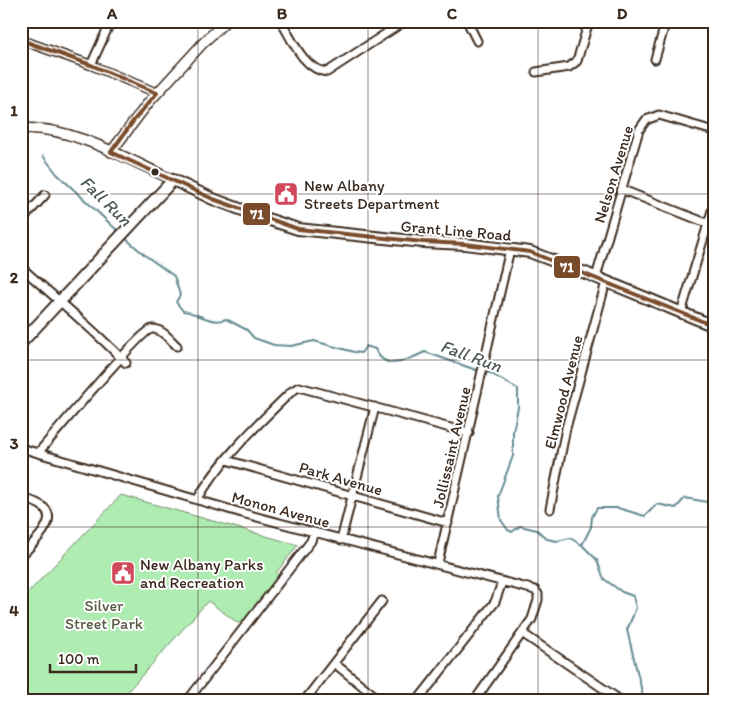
<svg xmlns="http://www.w3.org/2000/svg" width="735" height="721" viewBox="0 0 735 721" font-family="Itim,sans-serif">
  <style>
    .green { fill: #aeecb2; stroke: #748b68 }
    .lines { fill: none; stroke-linecap: round; stroke-linejoin: round }
    .stream { stroke: #648b91; stroke-width: 2 }
    .minor-casing { stroke: #3b2a1e; stroke-width: 11 }
    .tertiary-casing { stroke: #3b2a1e; stroke-width: 12 }
    .secondary-casing { stroke: #3b2a1e; stroke-width: 14 }
    .minor { stroke: #fff; stroke-width: 7 }
    .tertiary { stroke: #fff; stroke-width: 9 }
    .secondary { stroke: #fff; stroke-width: 10 }
    .bus-1-casing { stroke: #fff; stroke-width: 8 }
    .bus-1 { stroke: #7a4b2a; stroke-width: 4 }
    .grid { fill: none; stroke: #3b2a1e; stroke-width: 1; stroke-opacity: 0.55 }
    .bus-dot { fill: #3b2a1e; stroke: #fff; stroke-width: 2 }
    .labels { text-anchor: middle; stroke-width: 4; stroke-linejoin: round; paint-order: stroke }
    .street-label { font-size: 16px; fill: #3b2a1e; stroke: #fff }
    .poi-label { font-size: 16px; fill: #3b2a1e; stroke: #fff; text-anchor: start }
    .park-label { font-size: 16px; fill: #585a43; stroke: #fff }
    .water-label { font-size: 18px; font-style: italic; fill: #4f5b58; stroke: #fff }
    .line-badge { stroke: #fff; stroke-width: 2 }
    .badge-label { font-size: 14px; text-anchor: middle; font-weight: bold; fill: #fff }
    .neatline { fill: none; stroke: #3b2a1e; stroke-width: 2 }
    .grid-label { font-size: 16px; text-anchor: middle; font-weight: bold; fill: #3b2a1e }
  </style>
  <rect width="100%" height="100%" fill="#fff"/>
  <filter id="ink" filterUnits="userSpaceOnUse"><feTurbulence type="fractalNoise" baseFrequency=".02" numOctaves="2"/><feDisplacementMap in="SourceGraphic" scale="10" xChannelSelector="R" yChannelSelector="G"/><feConvolveMatrix kernelMatrix="1 2 1 2 8 2 1 2 1" color-interpolation-filters="sRGB"/></filter>
  <g filter="url(#ink)">
    <path class="green" d="M121,495L298,545L276,573L279,575L264,594V597L243,622L237,623L235,621L208,601L120,700H21V600Z"/>
    <g class="lines">
      <path class="stream" d="M43,156L57,174L120,233
        M125,238L146,256L174,276L180,295L176,302L183,311C199,313 211,325 226,319L247,330L254,338L274,345L291,346L314,341L354,352L361,353L366,346L375,349C386,373 407,360 425,352L479,371
        M484,372L490,373L518,389V407L513,432V456L498,496L501,520L508,530L512,532L520,526L537,530L547,539L557,541L570,538L582,545L597,560L604,579L622,592L633,596L636,608L627,630L644,700
        M582,545L591,527L592,517L597,508H618L645,516L657,504L676,508L685,498L707,502L714,505"/>
      <defs>
        <path id="minor" d="M281,21C292,40 304,70 327,72L405,21
          M467,21L477,41
          M21,40L91,65L157,93
          M655,59L666,21
          M91,65L111,21
          M536,72L569,67L577,61L589,21
          M623,190L714,226
          M21,221L45,195
          M21,267C56,299 94,329 126,363
          M596,277L639,130L646,120L659,115L714,131
          M681,313L714,204
          M21,448L242,513L535,590L538,594V600L532,619L475,700
          M38,453C52,437 141,330 152,329C162,328 171,341 177,346
          M226,460L448,523
          M21,498C70,509 43,533 21,556
          M197,500C220,460 259,423 292,391L299,387L469,433
          M550,509L566,428L606,282
          M341,540L375,407
          M438,563L510,249
          M522,633L620,700
          M334,663L380,700
          M188,700L311,541L314,532
          M305,700L382,601
          M418,700L495,602L502,582"/>
        <path id="tertiary" d="M21,129C68,124 131,161 173,180
          M111,152L149,102L204,42L226,21"/>
        <path id="secondary" d="M21,343L173,180L213,199L264,218L298,229L423,242L465,244L530,252L588,274L714,326"/>
      </defs>
      <use href="#minor" class="minor-casing"/>
      <use href="#tertiary" class="tertiary-casing"/>
      <use href="#secondary" class="secondary-casing"/>
      <use href="#minor" class="minor"/>
      <use href="#tertiary" class="tertiary"/>
      <use href="#secondary" class="secondary"/>
      <defs>
        <path id="bus-1" d="M21,40L91,65L157,93
          M111,152L213,199L298,229L423,242L465,244L530,252L714,326
          M111,152L134,120L157,93"/>
      </defs>
      <use href="#bus-1" class="bus-1-casing"/>
      <use href="#bus-1" class="bus-1"/>
    </g>
  </g>
  <path class="grid" d="M198,21V700M368,21V700M538,21V700M21,194H714M21,360H714M21,527H714"/>
  <defs>
    <symbol id="civic-square" viewBox="-11 -11 22 22"><rect x="-9" y="-9" width="18" height="18" rx="4" fill="#d1495b" stroke="#fff"/><path d="M-.6-6.5H3V-4.5H.6V-3L4-1V1h2V6H-6V1h2V-1L-.6-3ZM-1.2 2.5V6h2.4V2.5Z" fill="#fff"/></symbol>
  </defs>
  <g fill-rule="evenodd">
    <use href="#civic-square" x="272" y="180" width="28" height="28"/>
    <use href="#civic-square" x="109" y="559" width="28" height="28"/>
  </g>
  <circle class="bus-dot" cx="155" cy="172" r="4.5"/>
  <g class="labels">
    <g class="street-label">
      <text transform="translate(613 174) rotate(-73)" y="6">Nelson Avenue</text>
      <text transform="translate(456 230) rotate(5)" y="6">Grant Line Road</text>
      <text transform="translate(563 392) rotate(-76)" y="6">Elmwood Avenue</text>
      <text transform="translate(451 447) rotate(-77)" y="6">Jollissaint Avenue</text>
      <text transform="translate(341 478) rotate(16)" y="6">Park Avenue</text>
      <text transform="translate(281 509) rotate(15)" y="6">Monon Avenue</text>
    </g>
    <g class="poi-label">
      <text x="304" y="191">New Albany<tspan x="304" dy="18">Streets Department</tspan></text>
      <text x="140" y="570">New Albany Parks<tspan x="140" dy="18">and Recreation</tspan></text>
    </g>
    <g class="park-label">
      <text x="104" y="611">Silver<tspan x="104" dy="18">Street Park</tspan></text>
    </g>
    <g class="water-label">
      <text transform="translate(106 201) rotate(44)" y="6">Fall Run</text>
      <text transform="translate(471 356) rotate(20)" y="6">Fall Run</text>
    </g>
  </g>
  <g class="line-badge">
    <rect x="242" y="202" width="29" height="24" rx="5" fill="#7a4b2a"/>
    <rect x="553" y="255" width="28" height="24" rx="5" fill="#7a4b2a"/>
  </g>
  <g class="badge-label">
    <text x="257" y="219">71</text>
    <text x="567" y="272">71</text>
  </g>
  <rect width="735" height="721" fill="none" stroke="#fff" stroke-width="55"/>
  <path d="M50 664v8h86v-8" fill="none" stroke="#3b2a1e" stroke-width="2.5"/>
  <text x="58" y="664" font-size="15" fill="#3b2a1e" stroke="#ffffff" stroke-width="4" paint-order="stroke">100 m</text>
  <rect x="28" y="28" width="680" height="666" class="neatline"/>
  <g class="grid-label">
    <text x="112" y="19">A</text>
    <text x="282" y="19">B</text>
    <text x="452" y="19">C</text>
    <text x="622" y="19">D</text>
    <text x="14" y="116">1</text>
    <text x="14" y="283">2</text>
    <text x="14" y="449">3</text>
    <text x="14" y="616">4</text>
  </g>
</svg>
